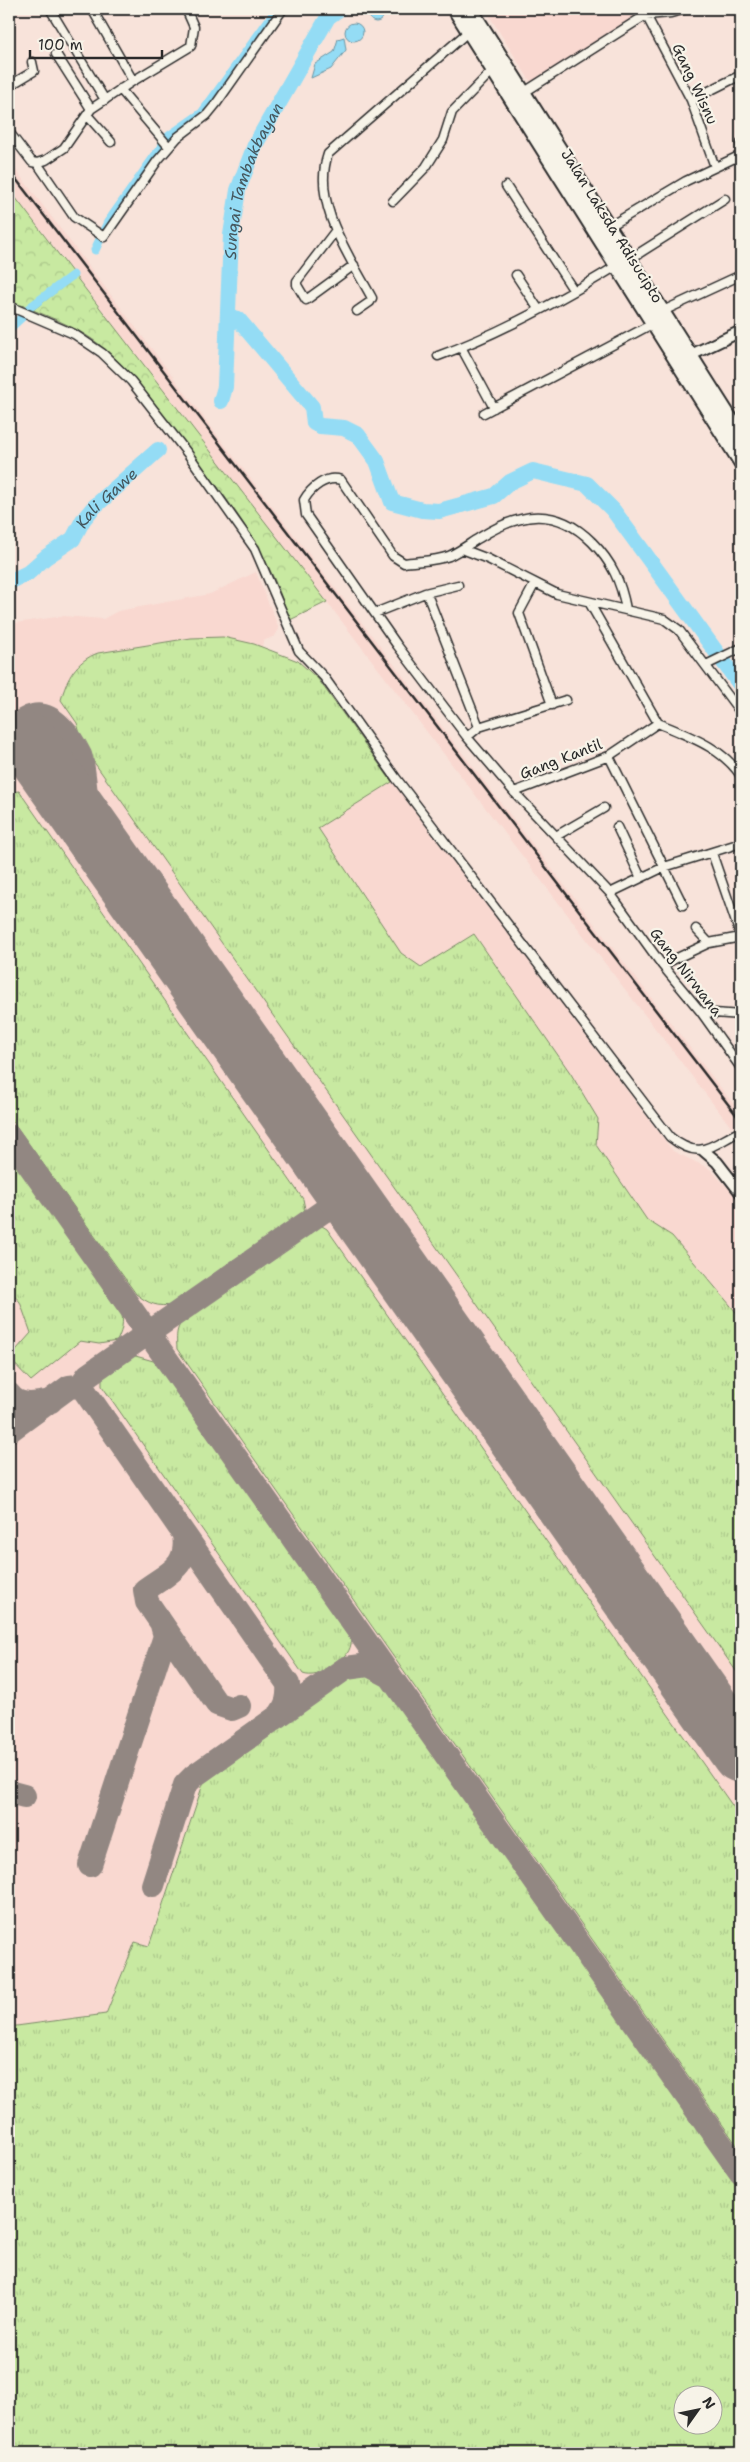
<svg xmlns="http://www.w3.org/2000/svg" width="750" height="2462" viewBox="0 0 750 2462" font-family="'Shantell Sans',sans-serif">
  <style>
    .built { fill: #f9d8d0 }
    .grass { fill: url(#grass-tufts); stroke: #7a8a66; fill-rule: evenodd }
    .forest { fill: url(#forest-crowns); stroke: #7a8a66 }
    .water { fill: #94dcf5; stroke: #6a95a4 }
    .lines { fill: none; stroke-linecap: round; stroke-linejoin: round }
    .canal { stroke: #94dcf5; stroke-width: 9 }
    .river { stroke: #94dcf5; stroke-width: 16 }
    .taxiway { stroke: #928782; stroke-width: 24 }
    .runway { stroke: #928782; stroke-width: 60 }
    .minor-casing { stroke: #2b2b2b; stroke-width: 11 }
    .tertiary-casing { stroke: #2b2b2b; stroke-width: 14 }
    .trunk-casing { stroke: #2b2b2b; stroke-width: 18 }
    .minor { stroke: #f7f3e8; stroke-width: 8 }
    .tertiary { stroke: #f7f3e8; stroke-width: 10 }
    .trunk { stroke: #f7f3e8; stroke-width: 14 }
    .rail { stroke: #2b2b2b; stroke-width: 2.5 }
    .labels { text-anchor: middle; stroke-width: 4.5; stroke-linejoin: round; paint-order: stroke }
    .street-label { font-size: 15px; fill: #2b2b2b; stroke: #f7f3e8 }
    .water-label { font-size: 16px; font-style: italic; fill: #45575e; stroke: #f7f3e8 }
  </style>
  <defs>
    <pattern id="grass-tufts" width="24" height="20" patternUnits="userSpaceOnUse" patternTransform="scale(1.25)"><rect width="24" height="20" fill="#c8e9a1"/><path d="M3 7l-1-3M5 7V3M7 7l1-3M15 17l-1-3M17 17v-4M19 17l1-3" fill="none" stroke="#acc88b"/></pattern>
    <pattern id="forest-crowns" width="20" height="18" patternUnits="userSpaceOnUse" patternTransform="scale(1.25)"><rect width="20" height="18" fill="#c8e9a1"/><path d="M2 6a3 3 0 1 1 6 0M12 15a3 3 0 1 1 6 0" fill="none" stroke="#acc88b"/></pattern>
  </defs>
  <rect width="100%" height="100%" fill="#f8e3da"/>
  <filter id="ink" filterUnits="userSpaceOnUse"><feTurbulence type="fractalNoise" baseFrequency=".02" numOctaves="2"/><feDisplacementMap in="SourceGraphic" scale="10" xChannelSelector="R" yChannelSelector="G"/><feConvolveMatrix kernelMatrix="1 2 1 2 8 2 1 2 1" color-interpolation-filters="sRGB"/></filter>
  <g filter="url(#ink)">
    <path class="built" d="M485,9H651L532,84Z
      M9,161L231,453L741,1114V1124L731,1127L9,189Z
      M256,572L279,629L275,636L263,641L262,647L298,661L318,679L392,782L673,1151L710,1169L741,1202V2275L205,1778L149,1947L135,1943L106,2014L9,2027V624L63,616L103,619L118,611L210,594Z"/>
    <path class="grass" d="M223,637L254,644L298,661L318,679L392,782L318,828L401,953L421,967L474,934L571,1074L598,1119L596,1145L647,1220L672,1236L741,1318V1678L84,748L77,723L61,700C67,678 76,661 98,653L191,638Z
      M19,791L303,1199L305,1209L299,1218L173,1305C157,1307 149,1304 136,1294L9,1116V792Z
      M9,1148L119,1303C124,1318 124,1327 117,1341L99,1344L80,1341L31,1381L9,1358L31,1333L20,1302L9,1289Z
      M315,1226H322L327,1229L741,1818V2151L177,1349C176,1331 176,1326 190,1313Z
      M132,1355L157,1362L167,1371L350,1632C350,1636 352,1641 351,1644C348,1662 319,1680 303,1674L102,1386V1374L124,1356Z
      M367,1672L378,1676L387,1684L741,2188V2453H9V2027L106,2014L135,1942L149,1946L205,1778L262,1741L356,1673ZM712,2394V2424H682V2394Z"/>
    <path class="forest" d="M9,189L72,272L27,307L9,301Z
      M76,277L327,602L290,620C283,602 277,583 268,566C245,519 207,473 175,431C152,401 131,369 100,345C80,329 57,320 33,310Z"/>
    <path class="water" d="M369 15a7 7 0 1 1 14 0a7 7 0 1 1-14 0Z
      M345 32a9 9 0 1 1 18 0a9 9 0 1 1-18 0Z
      M344,37L346,50L331,69L311,78L315,64L334,52L338,39Z"/>
    <g class="lines">
      <path class="canal" d="M95,250L108,222L169,136L202,113L277,9
        M29,308L73,275
        M9,329L22,317"/>
      <g class="river">
        <path d="M229,317L238,319L312,407L314,423L320,426L344,428L358,435L377,461L392,502L422,510L439,511L494,496L510,482L533,471L587,484L613,510L741,686"/>
        <path id="s1" d="M221,401L225,387L231,235L238,190L255,145L328,17L339,9"/>
        <path id="s2" d="M9,582L28,573L46,557L73,539L83,520L93,508L158,450"/>
      </g>
      <path class="taxiway" d="M50,772L20,763L10,748C13,734 17,719 33,716C54,711 72,739 80,755C85,766 87,813 89,828
        M9,1136L741,2173
        M328,1208L334,1199V1176
        M84,1390L83,1382L88,1375L328,1208L340,1205L358,1210
        M9,1394C19,1408 36,1404 51,1401
        M9,1431L69,1387L78,1386L84,1390L288,1684C289,1698 287,1705 279,1716
        M184,1535C189,1567 168,1573 145,1590L147,1602L217,1704L232,1709L239,1706
        M9,1792L24,1796
        M90,1865L165,1636L162,1625
        M153,1885L185,1785L194,1776L346,1668L369,1665L390,1676"/>
      <path class="runway" d="M29,743L741,1753"/>
      <defs>
        <path id="minor" d="M50,9L105,100
          M646,15L691,100L715,167
          M56,54L91,109
          M133,81L191,46L194,27L186,9
          M9,86L34,71L32,62
          M120,89L169,147
          M523,93L646,15L671,13L686,9
          M691,100L741,75
          M87,115L111,142
          M9,132L32,162L37,163L74,217L104,237L158,160L178,137L207,115L216,104L283,9
          M741,143V146
          M37,163L46,160L64,148L91,109L133,81L92,9
          M506,186L574,291
          M393,201L426,167L443,140L452,112L493,70
          M610,226L686,181L741,155
          M336,230L297,281V285L306,300L354,265
          M630,259L725,199
          M516,275L539,310
          M9,306L74,334L102,353L131,381L188,454L255,549L299,651L324,677L396,778L670,1137C701,1162 711,1145 741,1131
          M357,311L370,302L372,298C350,257 311,203 328,154L469,31
          M663,311L741,275
          M461,347L494,408
          M438,356C501,333 561,300 618,265
          M484,413L654,323
          M462,549L488,559L557,594L664,619L679,630L741,713
          M535,583L519,613L552,705
          M427,594L479,727
          M589,602L658,723
          M626,609C621,582 612,562 592,542C556,506 520,512 479,538C469,544 460,551 449,556C436,561 418,561 404,563L393,556L341,480C326,475 311,488 304,500L306,515L397,645L467,737L514,792L610,893L662,965L701,1012L741,1068
          M375,613L425,593L458,585
          M706,665L741,648
          M658,723C688,736 722,747 741,776
          M467,737L479,727L566,700
          M609,756L683,905
          M514,792L609,756L658,723
          M617,827L641,878
          M556,836L604,808
          M712,853L741,937
          M610,893L664,867L741,843
          M696,929L709,943
          M662,965L709,943L741,937
          M701,1012L741,1015"/>
        <path id="tertiary" d="M691,355L741,331
          M704,1151L717,1162L741,1193"/>
        <path id="trunk" d="M455,9L741,462
          M470,9L741,436"/>
      </defs>
      <use href="#minor" class="minor-casing"/>
      <use href="#tertiary" class="tertiary-casing"/>
      <use href="#trunk" class="trunk-casing"/>
      <use href="#minor" class="minor"/>
      <use href="#tertiary" class="tertiary"/>
      <use href="#trunk" class="trunk"/>
      <path class="rail" d="M9,170L741,1121"/>
    </g>
  </g>
  <g class="labels">
    <g class="street-label">
      <text transform="translate(695 84) rotate(65)" y="5">Gang Wisnu</text>
      <text transform="translate(612 226) rotate(58)" y="5">Jalan Laksda Adisucipto</text>
      <text transform="translate(561 759) rotate(-21)" y="5">Gang Kantil</text>
      <text transform="translate(686 972) rotate(52)" y="5">Gang Nirwana</text>
    </g>
    <g class="water-label">
      <text dy="6" stroke="none"><textPath href="#s1" startOffset="225">Sungai Tambakbayan</textPath></text>
      <text dy="6" stroke="none"><textPath href="#s2" startOffset="131">Kali Gawe</textPath></text>
    </g>
  </g>
  <rect width="750" height="2462" fill="none" stroke="#f7f3e8" stroke-width="30"/>
  <rect x="15" y="15" width="720" height="2432" fill="none" stroke="#2b2b2b" stroke-width="2" filter="url(#ink)"/>
  <g transform="translate(698 2410) rotate(57)"><circle r="24" fill="#f7f3e8" stroke="#a5a39c"/>
  <path d="M0-4L9 19L0 12L-9 19Z" fill="#2b2b2b"/>
  <text y="-8" font-size="14" font-weight="bold" text-anchor="middle" fill="#2b2b2b">N</text>
  </g>
  <path d="M30 50v8h132v-8" fill="none" stroke="#2b2b2b" stroke-width="2.5"/>
  <text x="38" y="50" font-size="15" fill="#2b2b2b" stroke="#f7f3e8" stroke-width="4" paint-order="stroke">100 m</text>
</svg>
